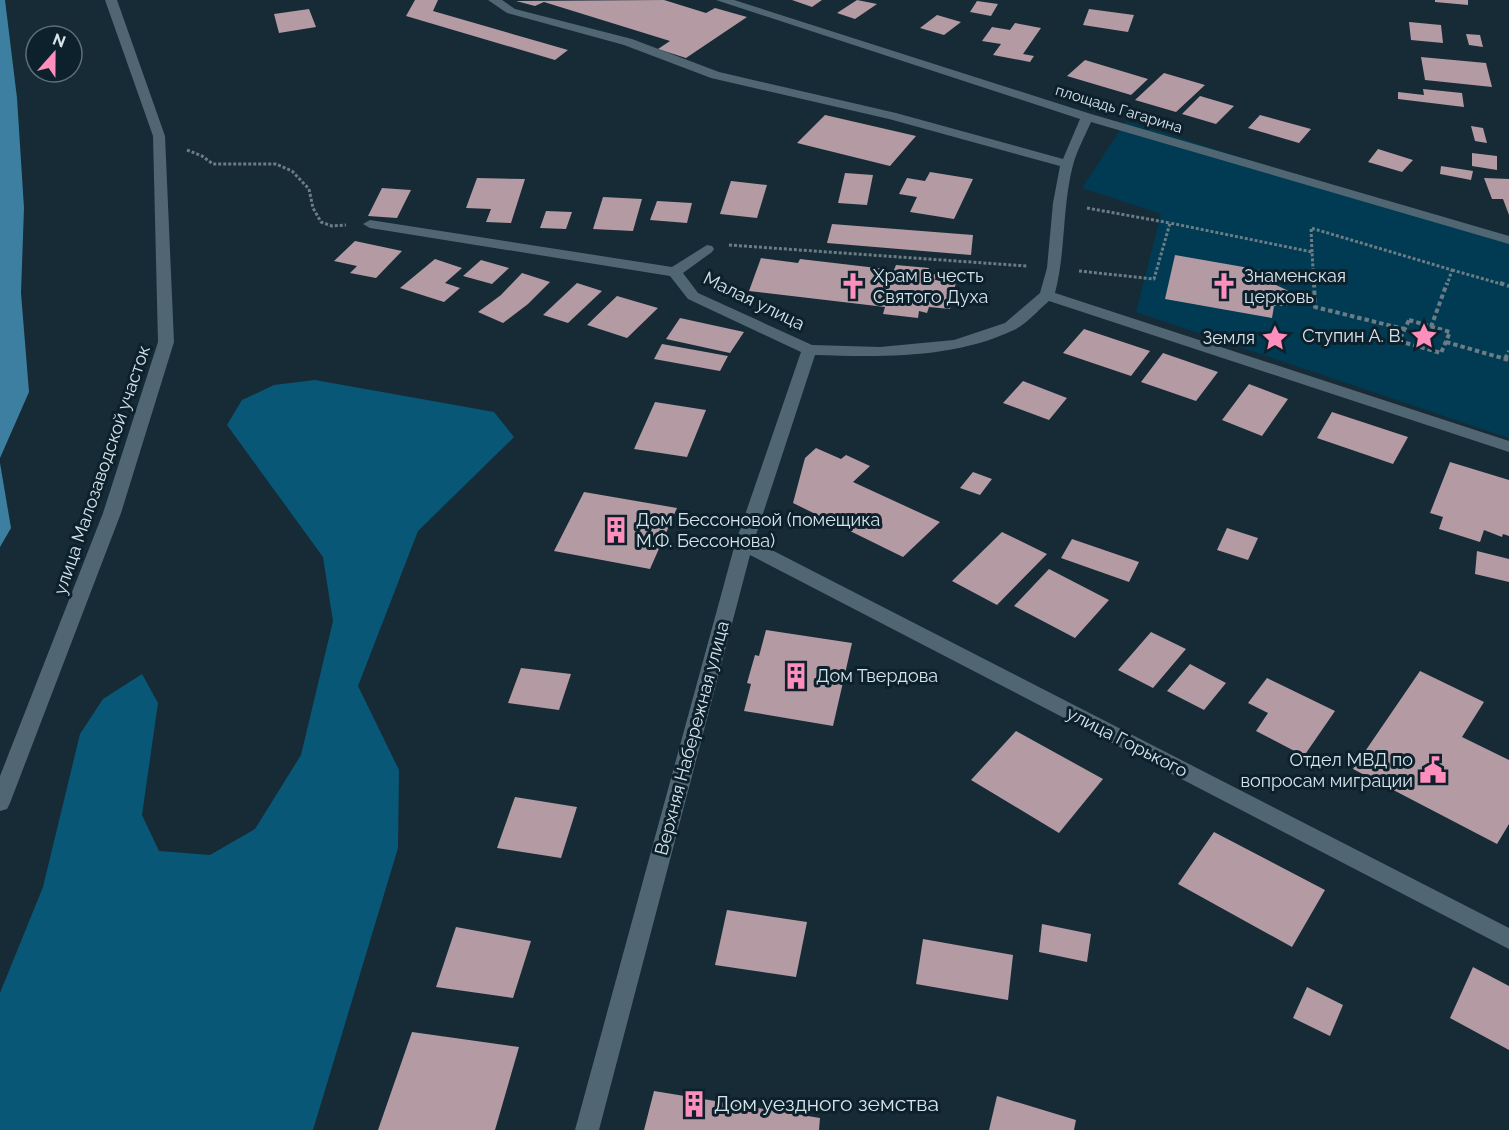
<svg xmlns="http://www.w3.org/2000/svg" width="1509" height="1130" viewBox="0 0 1509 1130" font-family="Raleway,sans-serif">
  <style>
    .green { fill: #003b53 }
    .forest { fill: #095776 }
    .water { fill: #3c7fa0 }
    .building { fill: #b49aa3 }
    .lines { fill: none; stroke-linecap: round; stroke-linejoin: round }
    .path-far1 { stroke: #6b7c85; stroke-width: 3; stroke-dasharray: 3 2; stroke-linecap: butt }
    .path { stroke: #6b7c85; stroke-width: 4; stroke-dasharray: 4.5 3; stroke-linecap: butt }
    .minor { fill: #506773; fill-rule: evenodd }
    .labels { text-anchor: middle; stroke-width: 6; stroke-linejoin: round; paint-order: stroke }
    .far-street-label { font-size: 15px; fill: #d7e3ea; stroke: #0c212c }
    .poi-label { font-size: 18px; fill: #d7e3ea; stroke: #0c212c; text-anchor: start }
    .street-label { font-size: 18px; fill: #d7e3ea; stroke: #0c212c }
    .near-poi-label { font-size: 21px; fill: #d7e3ea; stroke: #0c212c; text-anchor: start }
  </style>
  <rect width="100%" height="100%" fill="#162b36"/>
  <path class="green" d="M1126,121L1509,242V438L1136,312L1161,214L1082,188Z"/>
  <path class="forest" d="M315,380L494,412L514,437L418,531L358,686L399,770L398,848L313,1130H0V993L43,887L80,734L103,699L142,674L158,703L142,815L159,851L210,855L255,829L301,755L333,621L323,557L227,425L242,400L274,385Z"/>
  <path class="water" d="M0,0H5L17,98L24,208L21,293L29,392L0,458Z
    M0,463L11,528L0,547Z"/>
  <path class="building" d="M415,0H438L433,11L568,50L555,60L406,16Z
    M664,0L706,13L715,8L747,17L686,58L658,49L670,41L544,2L535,6L516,1Z
    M792,0H822L812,7Z
    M857,0L877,4L855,19L837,13Z
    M1435,0H1468V5L1435,2Z
    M977,1L998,4L991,16L970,12Z
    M309,9L316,27L279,33L274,14Z
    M1089,9L1134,15L1128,32L1083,25Z
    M937,15L961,22L944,35L920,28Z
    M1409,22L1441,25L1443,43L1411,40Z
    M1015,23L1041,28L1023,54L1034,56L1030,62L993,55L1001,44L982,41L992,27L1010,30Z
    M1466,34L1480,35L1483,47L1469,45Z
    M1421,57L1486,63L1492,87L1425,80Z
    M1085,60L1148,79L1131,95L1067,76Z
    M1164,73L1205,85L1176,112L1135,100Z
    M1423,89L1462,93L1464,107L1398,99V92L1424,95Z
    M1200,96L1234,106L1216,124L1182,114Z
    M825,115L916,136L890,166L797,143Z
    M1260,115L1311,129L1299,143L1248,128Z
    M1471,126L1483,128L1487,143L1475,141Z
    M1378,149L1413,160L1402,172L1368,162Z
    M1472,153L1497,156V170L1472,166Z
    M1441,166L1473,171L1471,180L1440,174Z
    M930,172L973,179L954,219L910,212L917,197L899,194L907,178L925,181Z
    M845,173L873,175L867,205L838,203Z
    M477,178L525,179L511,223L486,222L491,209L466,208Z
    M1484,178L1509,179V215L1503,199H1492Z
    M731,181L767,185L757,218L720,214Z
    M382,188L411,190L397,218L368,216Z
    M603,197L642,199L633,231L593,229Z
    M657,201L692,203L687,223L650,220Z
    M546,211L572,212L566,229L540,228Z
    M832,224L973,235L971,255L827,243Z
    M355,241L402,251L376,278L350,273L357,266L334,261Z
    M1175,255L1278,273L1276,285L1293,293L1294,301L1286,306H1274L1272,318L1165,299Z
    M761,258L798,263L800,259L894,270L896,265L929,268L927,274H936L935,280L956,282L950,309L929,307L927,313L919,311L918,318L883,314L885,307L749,291Z
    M435,259L462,268L445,283L460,288L444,302L400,288Z
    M481,260L509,268L492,284L463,276Z
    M522,273L550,282L528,304L503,323L478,312L501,295Z
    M577,283L602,291L568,323L543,315Z
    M617,296L658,308L627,338L587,325Z
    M680,318L744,332L730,353L666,339Z
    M1084,329L1150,351L1131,376L1063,353Z
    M662,344L728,356L720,371L654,359Z
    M1163,353L1218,372L1196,401L1141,382Z
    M1023,381L1067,398L1049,420L1003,403Z
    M1249,384L1288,399L1262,436L1222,420Z
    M655,402L706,410L687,457L634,449Z
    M1332,412L1408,437L1393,464L1317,438Z
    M816,448L841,459L846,455L870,466L853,482L940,522L903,557L793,503L805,458Z
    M1450,462L1509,480V536L1503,534L1502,537L1484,530L1480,542L1439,529L1443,517L1430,513Z
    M973,472L992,479L980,495L960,488Z
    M584,492L677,508L650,569L554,551Z
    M1227,528L1258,538L1248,560L1217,550Z
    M1002,532L1047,554L997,605L952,581Z
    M1072,539L1139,562L1129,582L1061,558Z
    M1477,551L1509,559V582L1475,574Z
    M1049,569L1109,600L1075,638L1014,606Z
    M766,630L852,643L833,726L744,711L751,684L747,683L755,655L759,656Z
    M1151,632L1186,649L1153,688L1118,670Z
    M1190,664L1226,683L1204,710L1167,691Z
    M521,668L571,674L559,710L508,703Z
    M1420,671L1484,702L1462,737L1509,760V824L1497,844L1353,769Z
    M1267,678L1335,711L1304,756L1256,731L1268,713L1248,703Z
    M1016,731L1103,779L1059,833L971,780Z
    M515,797L577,807L561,858L497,848Z
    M1214,832L1325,890L1292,947L1178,884Z
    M727,910L807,922L796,977L715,965Z
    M1042,924L1091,934L1087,962L1039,952Z
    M456,927L531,941L513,998L436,987Z
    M923,939L1013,955L1008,1000L916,984Z
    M1473,967L1509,986V1050L1450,1018Z
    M1307,987L1343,1005L1330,1036L1293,1018Z
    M412,1032L519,1047L495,1130H378Z
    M654,1091L820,1118L819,1130H644Z
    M997,1096L1076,1120L1074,1130H989Z"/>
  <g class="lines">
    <path class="path-far1" d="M187,150L202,156L213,164H276L292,171L309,189L313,208L321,222L332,226L346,225
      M1087,208L1170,223
      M729,245L1027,266
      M1312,252L1311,228L1452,270L1447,285
      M1452,270L1505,285
      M1079,271L1154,279L1170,223L1312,252L1314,285"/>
    <path class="path" d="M1314,283L1315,307L1404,329
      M1500,283L1509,286
      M1409,320L1450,332L1441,353L1399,341Z
      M1431,327L1447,283
      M1446,342L1509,360
      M1505,359L1509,351"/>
    <path class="minor" d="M105,0H117L165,136L174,342L121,513L10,803L7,809L0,811V776L103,513L158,342L153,136Z
      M488,0H502L515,9L632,39L719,72L896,113L1063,159L1080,119L716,0H734L1091,114L1509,236V244L1091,122C1085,136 1077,150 1073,165C1062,207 1066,251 1055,293L1509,441V452L1049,301C1038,310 1027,324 1014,330C953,359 881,357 815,355L754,541L1509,928V949L750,555L599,1130H575L735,544L801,352L688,299L670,276L370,228L363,224L370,220L672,267L707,245L712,246L714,249L712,252L683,273L698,293L812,345L880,347L954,340L1005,323L1040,293L1047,268L1053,203L1060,166L889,119L711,78L624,45L507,13Z"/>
  </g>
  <defs>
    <symbol id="church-bare" viewBox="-9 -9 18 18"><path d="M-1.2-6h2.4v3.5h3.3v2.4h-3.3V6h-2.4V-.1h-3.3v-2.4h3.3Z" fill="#fe8ebb" stroke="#0c212c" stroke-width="2.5" paint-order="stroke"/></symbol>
    <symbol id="sight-bare" viewBox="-9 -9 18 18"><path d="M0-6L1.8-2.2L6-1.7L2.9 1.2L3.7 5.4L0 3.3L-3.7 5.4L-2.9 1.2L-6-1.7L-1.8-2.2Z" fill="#fe8ebb" stroke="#0c212c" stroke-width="2.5" paint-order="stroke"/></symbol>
    <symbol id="building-bare" viewBox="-9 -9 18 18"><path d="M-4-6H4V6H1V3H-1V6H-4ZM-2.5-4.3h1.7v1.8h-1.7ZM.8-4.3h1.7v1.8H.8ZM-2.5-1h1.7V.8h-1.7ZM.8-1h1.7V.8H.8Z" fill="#fe8ebb" stroke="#0c212c" stroke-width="2.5" paint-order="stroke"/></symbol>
    <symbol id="civic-bare" viewBox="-9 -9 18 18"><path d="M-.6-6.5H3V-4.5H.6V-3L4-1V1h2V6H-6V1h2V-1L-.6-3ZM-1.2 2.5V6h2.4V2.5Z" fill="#fe8ebb" stroke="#0c212c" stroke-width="2.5" paint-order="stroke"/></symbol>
  </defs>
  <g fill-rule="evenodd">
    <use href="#church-bare" x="834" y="267" width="38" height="38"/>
    <use href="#church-bare" x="1205" y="267" width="38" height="38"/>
    <use href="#sight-bare" x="1405" y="317" width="38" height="38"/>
    <use href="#sight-bare" x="1256" y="319" width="38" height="38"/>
    <use href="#building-bare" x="597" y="511" width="38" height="38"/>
    <use href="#building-bare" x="777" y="657" width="38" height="38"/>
    <use href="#civic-bare" x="1414" y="751" width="38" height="38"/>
    <use href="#building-bare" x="675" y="1085" width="38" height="38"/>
  </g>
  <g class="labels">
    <g class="far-street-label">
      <text transform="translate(1119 109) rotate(17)" y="5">площадь Гагарина</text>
    </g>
    <g class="poi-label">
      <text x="873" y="282">Храм в честь<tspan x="873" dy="21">Святого Духа</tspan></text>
      <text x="1244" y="282">Знаменская<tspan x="1244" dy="21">церковь</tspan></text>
      <text x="1404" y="342" text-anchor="end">Ступин А. В.</text>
      <text x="1255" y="344" text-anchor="end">Земля</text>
      <text x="636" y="526">Дом Бессоновой (помещика<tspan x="636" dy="21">М.Ф. Бессонова)</tspan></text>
      <text x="816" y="682">Дом Твердова</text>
      <text x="1413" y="766" text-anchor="end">Отдел МВД по<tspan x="1413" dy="21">вопросам миграции</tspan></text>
    </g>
    <g class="street-label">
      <text transform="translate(754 301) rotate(26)" y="6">Малая улица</text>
      <text transform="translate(102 470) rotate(-71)" y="6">улица Малозаводской участок</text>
      <text transform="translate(692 738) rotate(-75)" y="6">Верхняя Набережная улица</text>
      <text transform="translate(1127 742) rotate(27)" y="6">улица Горького</text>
    </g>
    <g class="near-poi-label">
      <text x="714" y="1111">Дом уездного земства</text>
    </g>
  </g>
  <g transform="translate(54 54) rotate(21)"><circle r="28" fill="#0c212c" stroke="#5d6f78" stroke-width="1.5"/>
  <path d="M0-4.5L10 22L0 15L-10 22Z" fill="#fe8ebb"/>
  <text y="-9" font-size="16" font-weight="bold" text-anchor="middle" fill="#d7e3ea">N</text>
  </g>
</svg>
